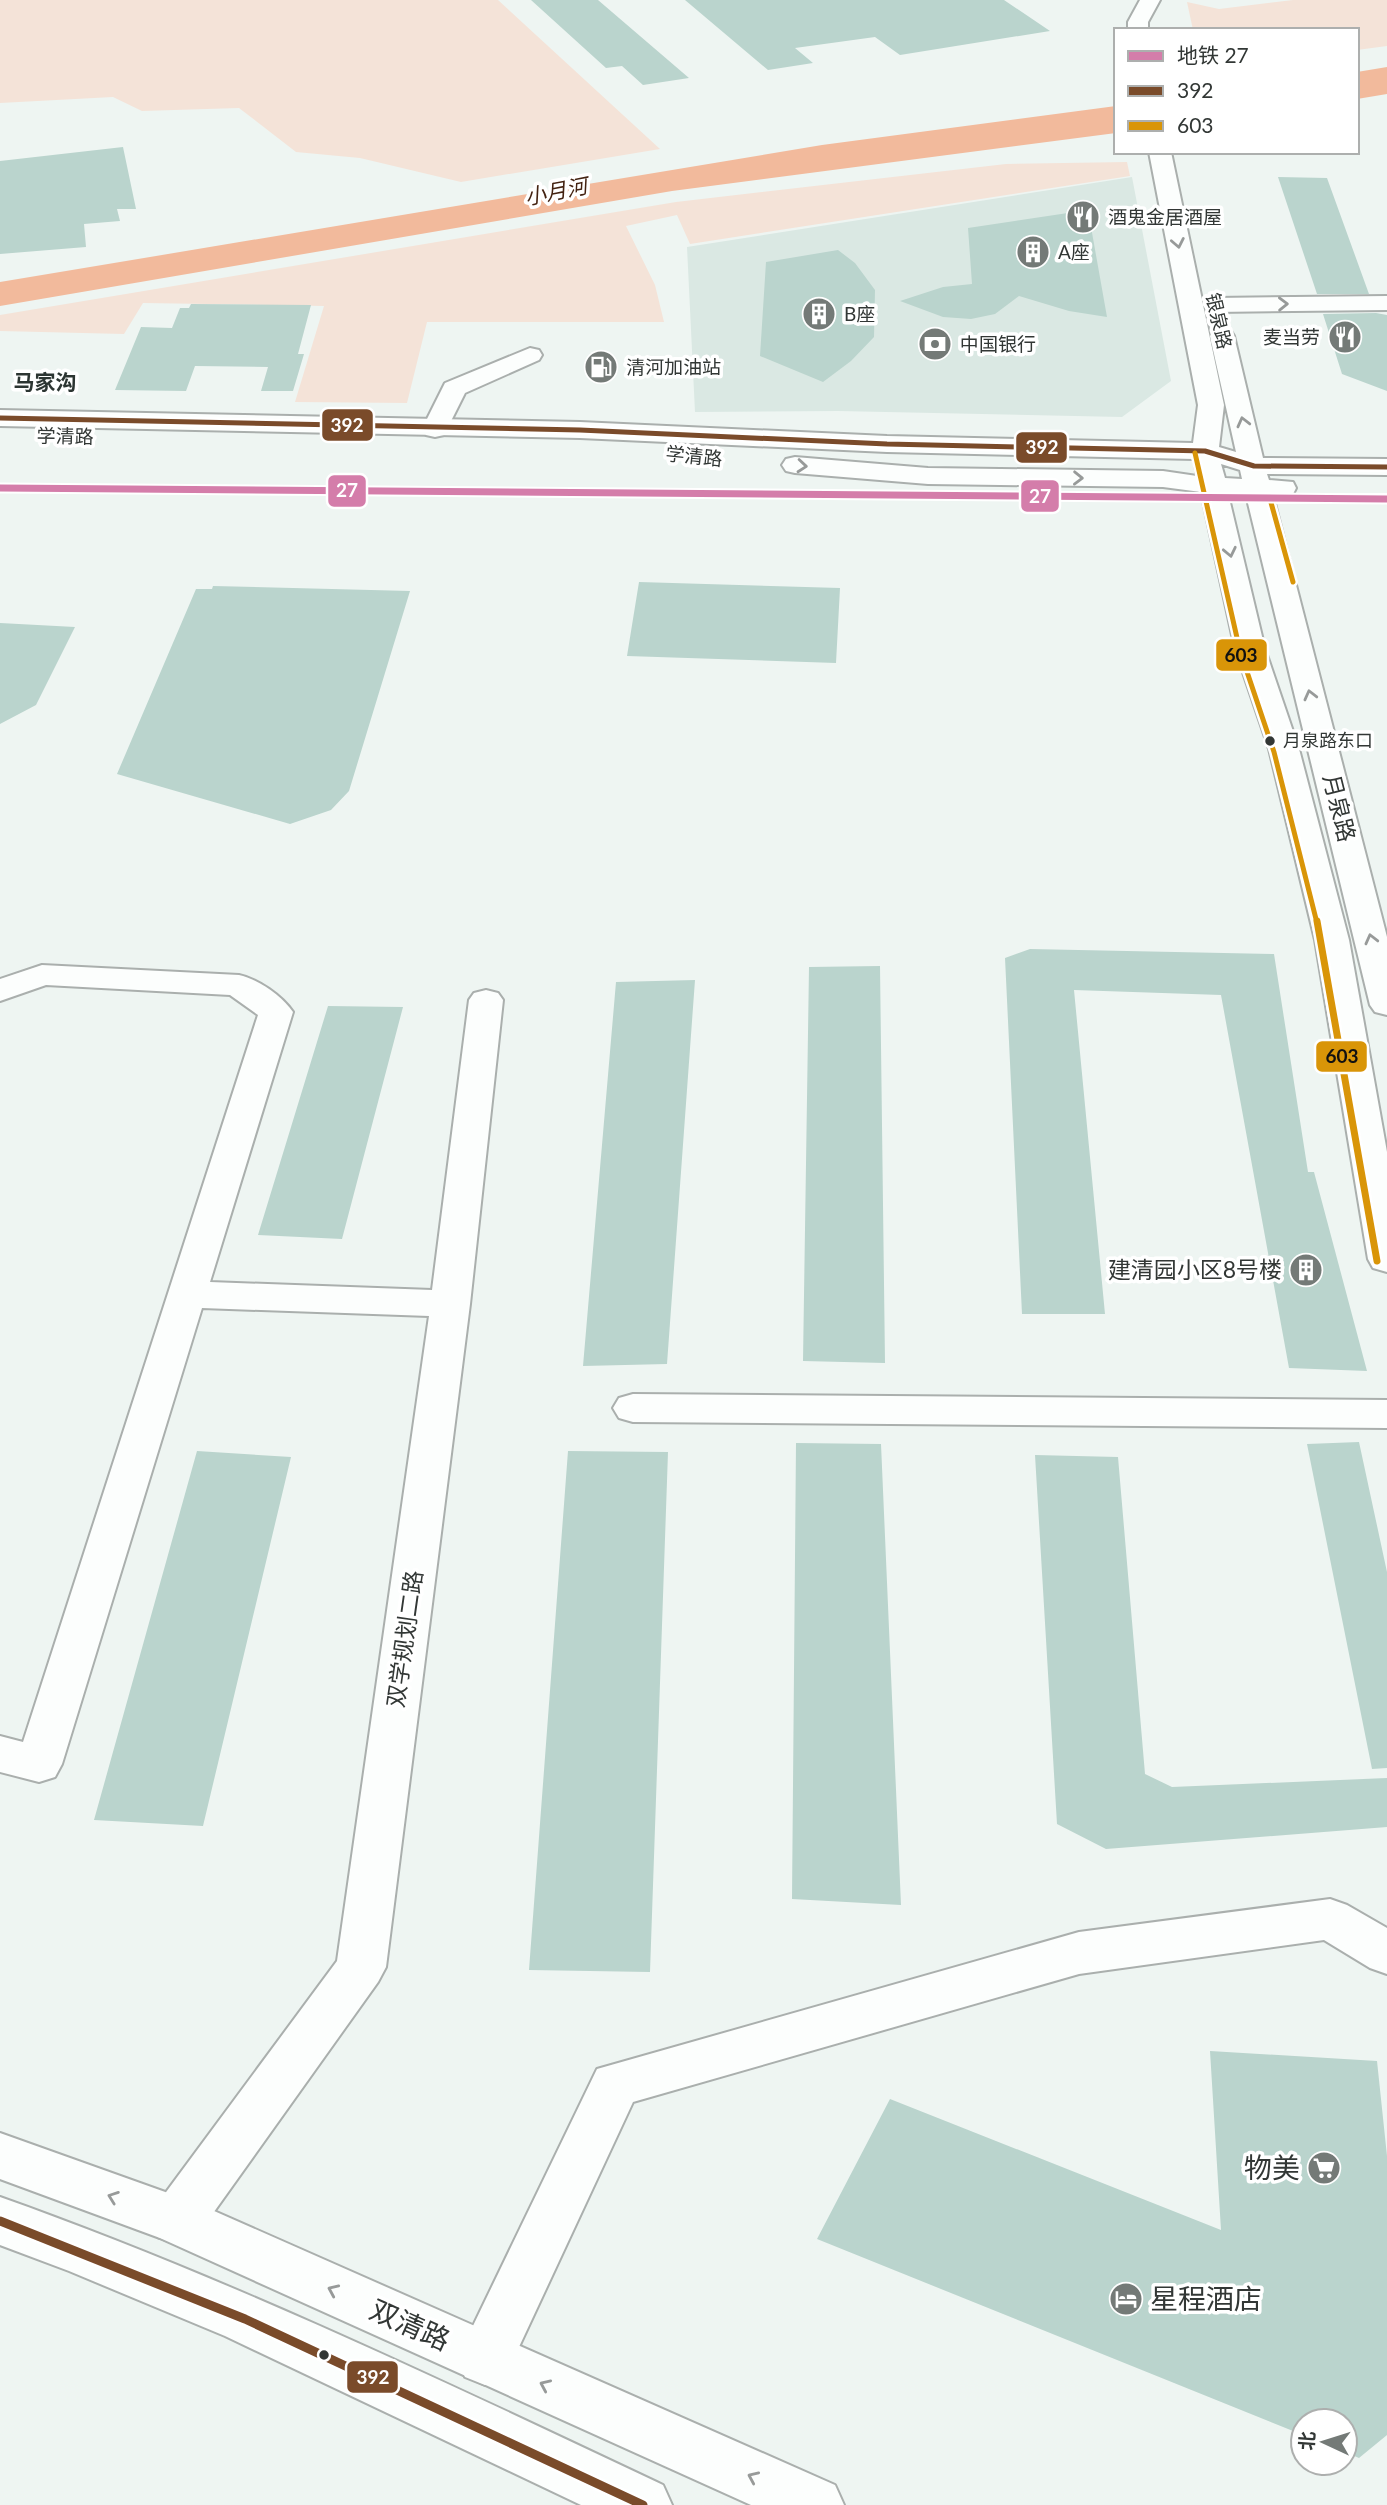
<svg xmlns="http://www.w3.org/2000/svg" width="1387" height="2505" viewBox="0 0 1387 2505" font-family="Lato,'Noto Sans SC',sans-serif">
  <style>
    .built { fill: #dae8e3 }
    .green { fill: #f4e3d8 }
    .water { fill: #f2ba9c }
    .building { fill: #bad4cd }
    .lines { fill: none; stroke-linecap: round; stroke-linejoin: round }
    .minor-casing { stroke: #aaafad; stroke-width: 4 }
    .major-casing { stroke: #aaafad; stroke-width: 4 }
    .minor { fill: #fcfefd; fill-rule: evenodd }
    .major { fill: #fcfefd; fill-rule: evenodd }
    .bus-1-far1-casing { stroke: #fff; stroke-width: 10 }
    .bus-1-casing { stroke: #fff; stroke-width: 14 }
    .bus-2-far1-casing { stroke: #fff; stroke-width: 10 }
    .bus-2-casing { stroke: #fff; stroke-width: 12 }
    .bus-1-far1 { stroke: #7a4b2a; stroke-width: 5 }
    .bus-1 { stroke: #7a4b2a; stroke-width: 9 }
    .bus-2-far1 { stroke: #d99508; stroke-width: 5 }
    .bus-2 { stroke: #d99508; stroke-width: 7 }
    .metro-1-casing { stroke: #fff; stroke-width: 11 }
    .metro-1 { stroke: #d47daa; stroke-width: 7 }
    .oneway { stroke: #979a99 }
    .bus-dot { fill: #323735; stroke: #fff; stroke-width: 2.5 }
    .labels { text-anchor: middle; stroke-width: 7; stroke-linejoin: round; paint-order: stroke }
    .far-bus-label { font-size: 18px; fill: #323735; stroke: #fff; text-anchor: start }
    .far-poi-label { font-size: 19px; fill: #323735; stroke: #fff; text-anchor: start }
    .far-street-label { font-size: 19px; fill: #323735; stroke: #fff }
    .far-water-label { font-size: 21px; font-style: italic; fill: #432211; stroke: #fff }
    .far-neighbourhood-label { font-size: 21px; font-weight: bold; fill: #2c3532; stroke: #fff }
    .street-label { font-size: 23px; fill: #323735; stroke: #fff }
    .poi-label { font-size: 23px; fill: #323735; stroke: #fff; text-anchor: end }
    .near-poi-label { font-size: 28px; fill: #323735; stroke: #fff; text-anchor: end }
    .near-street-label { font-size: 28px; fill: #323735; stroke: #fff }
    .line-badge { stroke: #fff; stroke-width: 2.5 }
    .badge-label { font-size: 19px; text-anchor: middle; font-weight: bold; fill: #fff }
    .pale-badge-label { font-size: 19px; text-anchor: middle; font-weight: bold; fill: #111 }
  </style>
  <rect width="100%" height="100%" fill="#eef5f2"/>
  <path class="built" d="M1132,177L1171,381L1122,417L838,411L695,412L687,247Z"/>
  <path class="green" d="M0,0H498L660,149L461,182L360,158L296,152L239,108L142,111L113,97L0,103Z
    M1293,0H1387V46L1357,50V30H1193L1187,2L1219,9Z
    M1127,162L1130,176L690,244L677,215L626,226L655,285L664,322H427L407,403L295,402L324,306L143,303L124,334L0,331V315L676,202L1006,164Z"/>
  <path class="water" d="M1387,67V94L1357,99V72Z
    M1116,106V133L672,191L0,306V282L822,145Z"/>
  <path class="building" d="M531,0H598L689,78L643,85L622,66L606,68Z
    M685,0H1004L1050,31L900,55L875,37L795,48L813,63L768,70Z
    M123,147L136,209H117L120,221L84,224L86,247L0,254V161Z
    M1278,177L1327,178L1369,294H1317Z
    M1088,210L1107,317L1069,311L1019,296L995,314L971,319L943,317L900,301L943,287L972,284L968,228Z
    M838,250L855,263L875,290L874,337L851,361L823,382L760,356L766,262Z
    M191,304L311,305L298,354H304L293,391H261L268,367L195,366L186,391L115,390L141,327L172,328L180,308H189Z
    M1376,313L1387,315V391L1342,374L1323,314Z
    M639,582L840,588L836,663L627,656Z
    M213,586L410,591L349,791L331,810L290,824L117,774L196,589H212Z
    M0,623L75,627L36,705L0,724Z
    M1030,949L1274,954L1308,1172H1314L1367,1371L1289,1368L1221,995L1074,990L1105,1314H1022L1005,958Z
    M880,966L885,1363L803,1361L809,967Z
    M695,980L667,1364L583,1366L616,982Z
    M328,1006L403,1007L342,1239L258,1235Z
    M1359,1442L1387,1572V1768L1372,1769L1307,1444Z
    M796,1443L881,1444L901,1905L792,1899Z
    M197,1451L291,1457L203,1826L94,1820Z
    M568,1451L668,1452L650,1972L529,1970Z
    M1035,1455L1118,1457L1145,1774L1172,1787L1387,1778V1827L1106,1849L1057,1824Z
    M1210,2051L1377,2061L1387,2156V2435L1359,2458L1345,2452V2421H1303V2435L817,2239L890,2099L1221,2230Z"/>
  <g class="lines">
    <defs>
      <path id="minor" d="M1387,296V310L1215,312L1206,310L1203,305L1206,300L1215,298Z
        M530,348L539,350L542,355L539,360L465,393L444,435L435,437L426,435L422,429L445,383Z
        M42,965L239,975C258,979 282,996 293,1012L210,1282L432,1290L469,1000L474,993L486,990L498,993L503,1000L470,1304L386,1967L378,1982L196,2237L177,2244L158,2237L150,2220L158,2203L337,1961L429,1316L202,1308L62,1764L55,1777L39,1782L0,1772V1736L23,1742L258,1015L230,995L46,985L0,1001V979Z
        M633,1394L1387,1400V1428L633,1422L619,1418L613,1408L619,1398Z
        M1330,1899L1347,1905L1387,1928V1974L1370,1968L1324,1940L1079,1974L633,2102L505,2377L485,2385L465,2377L457,2359L597,2069L1079,1932Z"/>
      <path id="major" d="M1140,0H1160L1148,22V30H1128V22Z
        M1149,152H1171L1224,405L1219,447L1236,452L1210,336L1213,331L1222,329L1231,331L1234,336L1263,458L1387,459V475L1267,474L1269,480L1293,482L1296,488L1293,494L1273,496L1387,937V1015L1375,1012L1370,1005L1246,495L1228,494L1265,649L1299,749L1349,940L1387,1152V1272L1373,1268L1368,1259L1315,940L1269,749L1235,649L1201,492L1163,487L928,484L795,473L786,471L782,465L786,459L795,457L928,468L1163,471L1197,476L1194,459L887,452L580,438L0,426V410L580,422L887,436L1193,443L1198,405ZM1221,464L1240,470L1242,479L1225,478Z
        M0,2133L196,2203L835,2485L844,2505H751L160,2238L0,2179Z
        M0,2197C228,2278 445,2382 663,2485L672,2505H581L225,2336L69,2271L0,2245Z"/>
    </defs>
    <use href="#minor" class="minor-casing"/>
    <use href="#major" class="major-casing"/>
    <use href="#minor" class="minor"/>
    <use href="#major" class="major"/>
    <defs>
      <path id="bus-1-far1" d="M0,418L580,430L887,444L1205,451L1254,466L1387,467"/>
      <path id="bus-1" d="M0,2221L245,2319L643,2505"/>
      <path id="bus-2-far1" d="M1195,453L1240,651L1274,752L1317,923
        M1293,582L1270,499L1387,498"/>
      <path id="bus-2" d="M1317,921L1377,1261"/>
    </defs>
    <use href="#bus-1-far1" class="bus-1-far1-casing"/>
    <use href="#bus-1" class="bus-1-casing"/>
    <use href="#bus-2-far1" class="bus-2-far1-casing"/>
    <use href="#bus-2" class="bus-2-casing"/>
    <use href="#bus-1-far1" class="bus-1-far1"/>
    <use href="#bus-1" class="bus-1"/>
    <use href="#bus-2-far1" class="bus-2-far1"/>
    <use href="#bus-2" class="bus-2"/>
    <defs>
      <path id="metro-1" d="M0,488L1387,499"/>
    </defs>
    <use href="#metro-1" class="metro-1-casing"/>
    <use href="#metro-1" class="metro-1"/>
  </g>
  <defs><path id="oneway-chevron" d="M-2-3.5L2.5 0L-2 3.5" fill="none" stroke-width="1.6" stroke-linecap="round" stroke-linejoin="round" transform="scale(1.75)"/></defs>
  <g class="oneway">
    <use href="#oneway-chevron" transform="translate(1178 243) rotate(79)"/>
    <use href="#oneway-chevron" transform="translate(1283 304) rotate(-1)"/>
    <use href="#oneway-chevron" transform="translate(1243 422) rotate(-104)"/>
    <use href="#oneway-chevron" transform="translate(802 466) rotate(5)"/>
    <use href="#oneway-chevron" transform="translate(1078 478) rotate(1)"/>
    <use href="#oneway-chevron" transform="translate(1230 552) rotate(78)"/>
    <use href="#oneway-chevron" transform="translate(1310 695) rotate(-104)"/>
    <use href="#oneway-chevron" transform="translate(1371 939) rotate(-104)"/>
    <use href="#oneway-chevron" transform="translate(113 2197) rotate(-160)"/>
    <use href="#oneway-chevron" transform="translate(333 2290) rotate(-156)"/>
    <use href="#oneway-chevron" transform="translate(545 2385) rotate(-156)"/>
    <use href="#oneway-chevron" transform="translate(753 2477) rotate(-156)"/>
  </g>
  <defs>
    <symbol id="restaurant-disc" viewBox="-11 -11 22 22"><circle r="9.5" fill="#747a77" stroke="#fff"/><path d="M-5-6h1v4h1v-4h1v4h1v-4h1v5L-1.5 .5V6h-2V.5L-5-1ZM5-6V6H3V1.5H1.5Q1.5-4 5-6Z" fill="#fff"/></symbol>
    <symbol id="building-disc" viewBox="-11 -11 22 22"><circle r="9.5" fill="#747a77" stroke="#fff"/><path d="M-4-6H4V6H1V3H-1V6H-4ZM-2.5-4.3h1.7v1.8h-1.7ZM.8-4.3h1.7v1.8H.8ZM-2.5-1h1.7V.8h-1.7ZM.8-1h1.7V.8H.8Z" fill="#fff"/></symbol>
    <symbol id="bank-disc" viewBox="-11 -11 22 22"><circle r="9.5" fill="#747a77" stroke="#fff"/><path d="M-6-4H6V4H-6ZM0-2.3a2.3 2.3 0 1 0 0 4.6a2.3 2.3 0 1 0 0-4.6Z" fill="#fff"/></symbol>
    <symbol id="fuel-disc" viewBox="-11 -11 22 22"><circle r="9.5" fill="#747a77" stroke="#fff"/><path d="M-5.5-6h7V0h2V4h1.3V-2.5L3-4.5l.8-.8L6-3V5H2.5V1h-1V6h-7ZM-4.2-4.7v3.2H.2V-4.7Z" fill="#fff"/></symbol>
    <symbol id="supermarket-disc" viewBox="-11 -11 22 22"><circle r="9.5" fill="#747a77" stroke="#fff"/><path d="M-6-5.5h2.5l.6 2H6L4.5 2H-2.5L-4.4-4H-6ZM-1.5 3.2a1.3 1.3 0 1 0 .1 0ZM3 3.2a1.3 1.3 0 1 0 .1 0Z" fill="#fff"/></symbol>
    <symbol id="hotel-disc" viewBox="-11 -11 22 22"><circle r="9.5" fill="#747a77" stroke="#fff"/><path d="M-6-4.5h1.5V1H6V5H4.5V3h-9V5H-6ZM-4 0a1.8 1.8 0 1 1 3.6 0ZM.5 0V-2.5h3Q6-2.5 6 0Z" fill="#fff"/></symbol>
  </defs>
  <g fill-rule="evenodd">
    <use href="#restaurant-disc" x="1064" y="198" width="38" height="38"/>
    <use href="#building-disc" x="1014" y="233" width="38" height="38"/>
    <use href="#building-disc" x="800" y="295" width="38" height="38"/>
    <use href="#restaurant-disc" x="1326" y="318" width="38" height="38"/>
    <use href="#bank-disc" x="916" y="325" width="38" height="38"/>
    <use href="#fuel-disc" x="582" y="348" width="38" height="38"/>
    <use href="#building-disc" x="1287" y="1251" width="38" height="38"/>
    <use href="#supermarket-disc" x="1305" y="2149" width="38" height="38"/>
    <use href="#hotel-disc" x="1107" y="2280" width="38" height="38"/>
  </g>
  <g class="bus-dot">
    <circle cx="1270" cy="741" r="6"/>
    <circle cx="324" cy="2355" r="6"/>
  </g>
  <g class="labels">
    <g class="far-bus-label">
      <text x="1283" y="747">月泉路东口</text>
    </g>
    <g class="far-poi-label">
      <text x="1108" y="224">酒鬼金居酒屋</text>
      <text x="1058" y="259">A座</text>
      <text x="844" y="321">B座</text>
      <text x="1320" y="344" text-anchor="end">麦当劳</text>
      <text x="960" y="351">中国银行</text>
      <text x="626" y="374">清河加油站</text>
    </g>
    <g class="far-street-label">
      <text transform="translate(1219 321) rotate(77)" y="7">银泉路</text>
      <text transform="translate(65 436) rotate(1)" y="7">学清路</text>
      <text transform="translate(694 456) rotate(6)" y="7">学清路</text>
    </g>
    <g class="far-water-label">
      <text transform="translate(556 192) rotate(-11)" y="7">小月河</text>
    </g>
    <g class="far-neighbourhood-label">
      <text x="45" y="390">马家沟</text>
    </g>
    <g class="street-label">
      <text transform="translate(1339 808) rotate(76)" y="8">月泉路</text>
      <text transform="translate(405 1639) rotate(-82)" y="8">双学规划二路</text>
    </g>
    <g class="poi-label">
      <text x="1282" y="1278">建清园小区8号楼</text>
    </g>
    <g class="near-poi-label">
      <text x="1300" y="2178">物美</text>
      <text x="1150" y="2309" text-anchor="start">星程酒店</text>
    </g>
    <g class="near-street-label">
      <text transform="translate(410 2325) rotate(24)" y="10">双清路</text>
    </g>
  </g>
  <g class="line-badge">
    <rect x="321" y="408" width="53" height="34" rx="7" fill="#7a4b2a"/>
    <rect x="1015" y="431" width="53" height="33" rx="7" fill="#7a4b2a"/>
    <rect x="327" y="474" width="40" height="34" rx="7" fill="#d47daa"/>
    <rect x="1020" y="479" width="40" height="34" rx="7" fill="#d47daa"/>
    <rect x="1215" y="638" width="53" height="34" rx="7" fill="#d99508"/>
    <rect x="1315" y="1040" width="53" height="33" rx="7" fill="#d99508"/>
    <rect x="346" y="2360" width="53" height="34" rx="7" fill="#7a4b2a"/>
  </g>
  <g class="badge-label">
    <text x="347" y="432">392</text>
    <text x="1042" y="454">392</text>
    <text x="347" y="497">27</text>
    <text x="1040" y="503">27</text>
    <text x="373" y="2384">392</text>
  </g>
  <g class="pale-badge-label">
    <text x="1241" y="662">603</text>
    <text x="1342" y="1063">603</text>
  </g>
  <rect x="1114" y="28" width="245" height="126" fill="#ffffff" stroke="#adafae" stroke-width="2"/>
  <rect x="1128" y="51" width="35" height="10" fill="#d47daa" stroke="#adafae" stroke-width="2"/>
  <text x="1177" y="63" font-size="21" fill="#323735">地铁 27</text>
  <rect x="1128" y="86" width="35" height="10" fill="#7a4b2a" stroke="#adafae" stroke-width="2"/>
  <text x="1177" y="98" font-size="21" fill="#323735">392</text>
  <rect x="1128" y="121" width="35" height="10" fill="#d99508" stroke="#adafae" stroke-width="2"/>
  <text x="1177" y="133" font-size="21" fill="#323735">603</text>
  <g transform="translate(1324 2442) rotate(274)"><circle r="33" fill="#ffffff" stroke="#adafae" stroke-width="2"/>
  <path d="M0-5L12 26L0 18L-12 26Z" fill="#747a77"/>
  <text y="-10" font-size="19" font-weight="bold" text-anchor="middle" fill="#323735">北</text>
  </g>
</svg>
